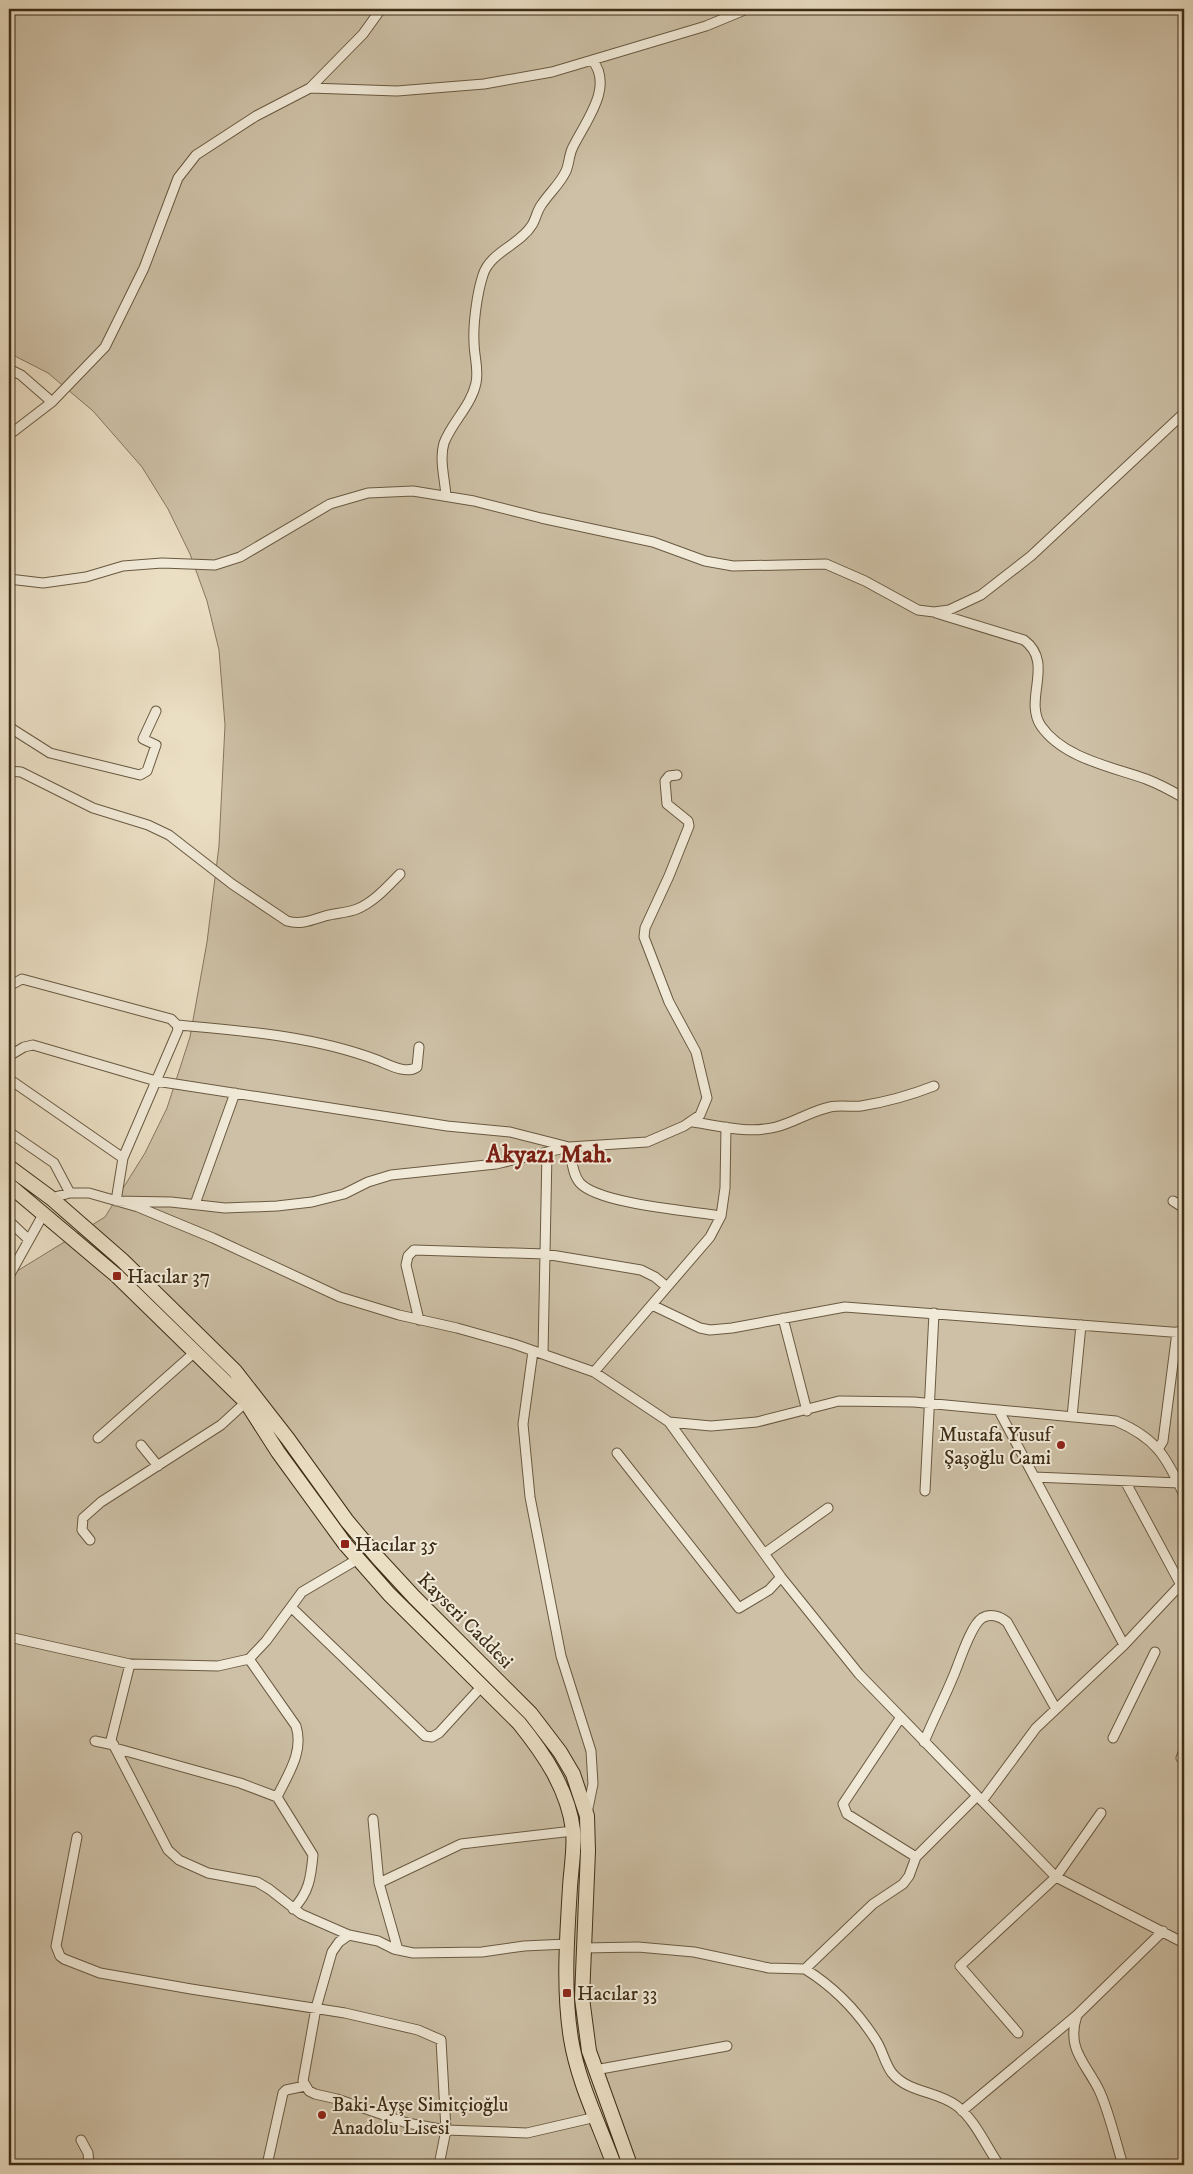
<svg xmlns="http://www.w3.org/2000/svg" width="1193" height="2174" viewBox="0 0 1193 2174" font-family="'IM FELL DW Pica',serif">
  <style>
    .green { fill: #cdc0a6; stroke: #86765e }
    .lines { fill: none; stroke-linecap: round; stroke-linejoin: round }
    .minor-casing { stroke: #695941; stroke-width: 11 }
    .primary-casing { stroke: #3e2d16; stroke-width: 16 }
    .minor { stroke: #f1ead8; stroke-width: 9 }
    .primary { stroke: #eadec3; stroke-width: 14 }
    .poi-dot { fill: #8f2418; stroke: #f1ead8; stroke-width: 2 }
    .labels { text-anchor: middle; stroke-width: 4; stroke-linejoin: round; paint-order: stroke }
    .poi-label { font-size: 20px; fill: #3e2d16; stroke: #f1ead8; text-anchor: start }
    .street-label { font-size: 20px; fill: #3e2d16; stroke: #f1ead8 }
    .district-label { font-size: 25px; font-weight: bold; fill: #7a1f14; stroke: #f1ead8 }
  </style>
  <rect width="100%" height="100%" fill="#eadec3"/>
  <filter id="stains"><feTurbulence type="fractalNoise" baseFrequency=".004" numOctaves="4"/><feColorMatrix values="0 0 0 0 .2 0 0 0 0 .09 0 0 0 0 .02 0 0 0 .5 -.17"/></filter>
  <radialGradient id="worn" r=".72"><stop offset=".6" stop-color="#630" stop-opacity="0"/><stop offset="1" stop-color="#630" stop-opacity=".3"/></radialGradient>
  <path class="green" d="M9,9H1184V2165H9V1276L105,1217L145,1153L167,1108L190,1037L207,942L219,846L225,725L219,650L207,601L190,554L168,509L142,467L93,411L48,373L9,353Z"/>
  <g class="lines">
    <defs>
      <path id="minor" d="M310,88L397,91L484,84L552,72L706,26L747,9
        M9,369L21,375L52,402
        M9,435L52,402L105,347L144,268L178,178L196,155L256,116L310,88L363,34L381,9
        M446,496C445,480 439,459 444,443C452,422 471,406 476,383C479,368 474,357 474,342C473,324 477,293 483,275C490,252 520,245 532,225C536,219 537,210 542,204C550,192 560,184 566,171C569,164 569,156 572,149C584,123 615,87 592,60
        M9,579L43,583L86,577L123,566L162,563L215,565L240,557L330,504L368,493L413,491L474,501L541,518L653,542L705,561L733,566L826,564L865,581L918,610L934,612L949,610L981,595L1031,556L1184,413
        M936,613L1024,640C1055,663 1023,699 1041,726C1063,758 1112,767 1146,779C1159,784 1172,791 1184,798
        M9,727L50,753L140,775L147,771L156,745L143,739L156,711
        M9,771L21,772L93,808L148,825L169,835L232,884L287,921C301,925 312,920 325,916C335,913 347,913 357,909C374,902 387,887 400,874
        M9,986L22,979L171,1019L177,1025L178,1030L123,1158L116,1201L171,1202L225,1208L277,1206L312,1202L344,1194L368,1182L391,1175L496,1164L569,1147L647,1142L684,1126L700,1115L707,1098L696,1052L669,1002L644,937L645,928L669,876L689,826L688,821L667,804L665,781L669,776L677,775
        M177,1025C245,1031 313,1036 377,1060C388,1064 406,1075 417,1067L419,1047
        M9,1056L24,1047L33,1045L156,1081L447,1126L510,1132L569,1147C572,1159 572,1174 580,1183C599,1204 691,1211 721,1216
        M9,1079L123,1158
        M693,1122C720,1126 749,1134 776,1127C795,1122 811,1111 830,1107C840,1105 851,1107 861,1106C886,1102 911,1095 934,1086
        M9,1132L54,1163L70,1193
        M51,1198L70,1193H89L138,1207L213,1238L340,1297L399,1315L457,1328L514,1344L594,1372L669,1422L781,1577L859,1674L1056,1877L1184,1943
        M1173,1201L1184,1208
        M195,1204L235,1093
        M9,1221L28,1239
        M9,1276L44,1213
        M652,1305L700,1328L710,1330L732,1328L845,1307L1184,1333
        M783,1318L807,1411
        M419,1320L406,1265L408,1256L414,1250L545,1254L641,1270L655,1277L667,1287
        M533,1351L523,1424L530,1497L561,1656L591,1751L593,1784L587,1813
        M543,1354L547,1152
        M594,1372L710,1237L721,1216L725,1188L726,1127
        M999,1411L1124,1645
        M1072,1417L1081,1325
        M669,1422L711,1426L757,1422L839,1401L914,1402L1116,1421C1156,1438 1166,1456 1184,1495
        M98,1438L195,1352
        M141,1445L158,1466
        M1158,1449L1163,1441L1177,1332
        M617,1453L739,1608L769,1590L781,1577
        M1034,1477L1179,1483
        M1125,1481L1181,1585
        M925,1491L934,1313
        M90,1540L82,1530L83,1518L101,1502L221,1425L246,1402
        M765,1553L828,1508
        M291,1607L425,1736L432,1737L439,1733L482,1686
        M9,1637L130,1664L218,1666L249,1659L266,1641L302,1592L358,1559
        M249,1659L296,1726C304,1752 288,1774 277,1797
        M130,1664L111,1740L168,1850L179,1860L208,1873L257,1882L269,1889L301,1914L349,1935L378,1941L394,1949L413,1953L482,1952L524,1946L567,1944
        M901,1717L843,1804L847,1814L916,1857
        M1113,1738L1155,1652
        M95,1741L114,1745
        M924,1742C933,1720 944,1699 953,1677C959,1664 970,1626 982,1618C990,1613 1000,1616 1007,1622L1056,1709
        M115,1748L240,1783L277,1797L313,1855C311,1877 309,1893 293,1909
        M1181,1758L1184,1751
        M982,1801L1036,1728L1124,1645L1184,1581
        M373,1819L379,1883
        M77,1837L56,1946L60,1956L64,1959L100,1973L191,1989L345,2013L418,2030L441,2040L446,2130L527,2133L596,2117
        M349,1935L339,1942L332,1952L316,2008L303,2081L309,2091L315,2094L337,2099L407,2123L446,2130L439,2165
        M583,1948L638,1947L694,1952L769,1968L805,1969L873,1904L903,1884L909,1876L916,1857L977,1796
        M398,1950L379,1883L461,1844L573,1831
        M805,1969C834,1987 859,2013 877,2042C883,2052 885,2064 892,2073C908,2093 938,2091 957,2106C975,2120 986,2146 999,2165
        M1018,2033L960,1966L1056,1877L1101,1813
        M595,2070L727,2046
        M962,2111L1077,2015
        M81,2140L88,2153L89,2165
        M267,2165L283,2093L286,2090L305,2086
        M1123,2165C1116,2143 1109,2111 1099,2090C1085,2062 1066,2049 1077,2015L1163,1931"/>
      <path id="primary" d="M9,1167L51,1198L122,1260L235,1371L288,1439L347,1521L378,1558L414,1597L531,1714L560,1752L573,1774L587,1816L588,1851L582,1998L589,2051L630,2165
        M9,1185L117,1276L246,1402L278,1452L345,1544L389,1594L519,1723C544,1754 568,1789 573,1830C575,1848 571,1869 570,1887C567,1937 563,1989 571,2039C578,2082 599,2124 614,2165"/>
    </defs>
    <use href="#minor" class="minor-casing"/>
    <use href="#primary" class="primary-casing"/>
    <use href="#minor" class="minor"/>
    <use href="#primary" class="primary"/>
  </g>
  <g class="poi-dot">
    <rect x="112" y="1271" width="10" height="10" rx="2.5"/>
    <circle cx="1061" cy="1445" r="5"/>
    <rect x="340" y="1539" width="10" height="10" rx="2.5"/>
    <rect x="562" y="1988" width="10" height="10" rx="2.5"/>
    <circle cx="322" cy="2115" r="5"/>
  </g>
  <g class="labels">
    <g class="poi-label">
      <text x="127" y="1283">Hacılar 37</text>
      <text x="1051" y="1441" text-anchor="end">Mustafa Yusuf<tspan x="1051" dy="23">Şaşoğlu Cami</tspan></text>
      <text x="355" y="1551">Hacılar 35</text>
      <text x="577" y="2000">Hacılar 33</text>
      <text x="332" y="2111">Baki-Ayşe Simitçioğlu<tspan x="332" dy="23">Anadolu Lisesi</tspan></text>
    </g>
    <g class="street-label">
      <text transform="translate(466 1620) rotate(45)" y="7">Kayseri Caddesi</text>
    </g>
    <g class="district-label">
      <text x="549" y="1162">Akyazı Mah.</text>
    </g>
  </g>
  <rect width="1193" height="2174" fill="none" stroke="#eadec3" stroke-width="30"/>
  <rect x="10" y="10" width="1173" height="2154" fill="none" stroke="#3e2d16" stroke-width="2.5"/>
  <rect x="15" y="15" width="1163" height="2144" fill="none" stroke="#3e2d16"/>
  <rect width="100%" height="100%" filter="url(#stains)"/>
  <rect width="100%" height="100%" fill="url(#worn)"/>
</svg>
